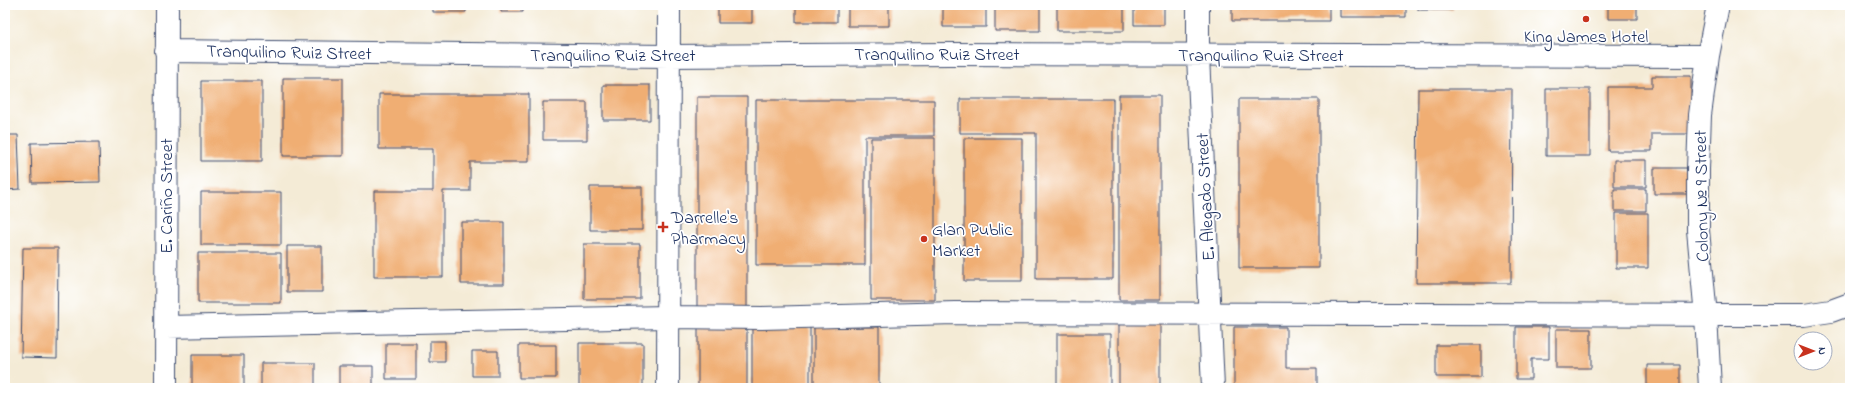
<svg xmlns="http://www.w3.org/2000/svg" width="1855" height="393" viewBox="0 0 1855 393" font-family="'Indie Flower',sans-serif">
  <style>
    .building { fill: #f0ae73 }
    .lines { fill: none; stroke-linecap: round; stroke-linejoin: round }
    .minor-casing { stroke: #3c4b70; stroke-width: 24 }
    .minor { stroke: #fff; stroke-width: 22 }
    .poi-dot { fill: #c8321e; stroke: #fff; stroke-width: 1.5 }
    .labels { text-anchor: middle; stroke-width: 3.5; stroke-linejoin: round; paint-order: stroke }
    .poi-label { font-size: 18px; fill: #1b2f5e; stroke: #fff; text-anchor: start }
    .street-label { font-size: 18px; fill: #1b2f5e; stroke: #fff }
  </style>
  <rect width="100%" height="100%" fill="#fff"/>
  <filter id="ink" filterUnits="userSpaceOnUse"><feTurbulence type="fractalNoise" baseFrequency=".025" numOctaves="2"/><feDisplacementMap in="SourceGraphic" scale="8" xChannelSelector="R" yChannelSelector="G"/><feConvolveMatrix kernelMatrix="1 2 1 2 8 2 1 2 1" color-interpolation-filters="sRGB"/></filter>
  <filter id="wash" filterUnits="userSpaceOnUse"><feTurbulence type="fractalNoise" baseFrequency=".012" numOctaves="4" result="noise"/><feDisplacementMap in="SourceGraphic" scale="16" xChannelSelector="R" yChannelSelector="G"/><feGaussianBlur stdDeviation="0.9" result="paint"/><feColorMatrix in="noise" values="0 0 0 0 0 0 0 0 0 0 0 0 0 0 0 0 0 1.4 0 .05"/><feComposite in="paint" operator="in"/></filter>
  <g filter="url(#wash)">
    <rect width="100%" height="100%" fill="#f4ebd6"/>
    <g id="blocks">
      <path class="building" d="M433,5H466V12H433Z
        M501,5H523V12H501Z
        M718,5H752V23H718Z
        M796,5H837V22H796Z
        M848,5H889V26H848Z
        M943,5H986V27H943Z
        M995,5H1040V31H995Z
        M1057,5H1124V31H1057Z
        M1134,5H1164V25H1134Z
        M1232,5H1329V21H1232Z
        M1340,5H1406V17H1340Z
        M1418,5H1453V10H1418Z
        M1608,5H1637V19H1608Z
        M1652,76H1691V134H1652V151H1608V87H1652Z
        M283,78H343V156H283Z
        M201,81H262V161H201Z
        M603,85H650V120H603Z
        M1418,89H1512L1511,283H1416Z
        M1546,89H1590V156H1546Z
        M379,94H529V162H470V191H443V277H374V191H433V149H379Z
        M1119,95H1160V300H1119Z
        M697,97H747V311H697Z
        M960,99H1113V279H1036V133H960Z
        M1239,99H1319V268H1239Z
        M756,100H934V136H865V265H756Z
        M543,102H587V140H543Z
        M5,135H18L20,189L5,190Z
        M871,138H935V300H871Z
        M964,138H1022V281H964Z
        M99,142L100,182L32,183L31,143Z
        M1614,160H1646V187H1614Z
        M1654,168H1689V194H1654Z
        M590,187H642V230H590Z
        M1614,189H1646V211H1614Z
        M201,192H281V245H201Z
        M1616,213H1648V268H1616Z
        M461,222H504V284H461Z
        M584,244H640V299H584Z
        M287,246H322V292H287Z
        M23,248H58L57,358L21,357Z
        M198,253H281V303H198Z
        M1119,319H1160V388H1119Z
        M698,324H747V388H698Z
        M752,327H810V388H752Z
        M814,327H879V388H814Z
        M1234,327H1286V368H1317V388H1234Z
        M1516,327H1549V359H1531V379H1516Z
        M1556,329H1591V368H1556Z
        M1057,334H1110V388H1057Z
        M430,341H445V362H430Z
        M386,343H416V379H386Z
        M579,343H643V388H579Z
        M519,345H556V378H519Z
        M1436,345H1481V377H1436Z
        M472,351H498V376H472Z
        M192,355H244V388H192Z
        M261,363H315V388H261Z
        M1647,365H1680V388H1647Z
        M339,366H373V388H339Z"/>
    </g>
  </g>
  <g filter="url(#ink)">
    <use href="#blocks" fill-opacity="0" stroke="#3c4b70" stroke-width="1"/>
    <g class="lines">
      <defs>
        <path id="minor" d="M1198,5V55L1213,388
          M166,51L669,56L950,54L1708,56
          M166,327L668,317L762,318L955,313L1804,315L1831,311L1850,304
          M166,388L167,5
          M668,388L669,5
          M1710,388L1706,316L1698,230V169L1700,115L1708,56L1718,5"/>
      </defs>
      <use href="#minor" class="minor-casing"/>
      <use href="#minor" class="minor"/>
    </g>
  </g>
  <g class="poi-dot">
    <circle cx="1586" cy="19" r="4"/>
    <path d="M661 221h4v4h4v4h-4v4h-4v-4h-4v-4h4z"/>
    <circle cx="924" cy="239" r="4"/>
  </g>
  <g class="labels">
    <g class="poi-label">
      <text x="1586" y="42" text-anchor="middle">King James Hotel</text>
      <text x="671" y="223">Darrelle's<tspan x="671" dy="21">Pharmacy</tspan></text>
      <text x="932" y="235">Glan Public<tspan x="932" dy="21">Market</tspan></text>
    </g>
    <g class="street-label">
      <text transform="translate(289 52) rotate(1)" y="6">Tranquilino Ruiz Street</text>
      <text x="937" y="60">Tranquilino Ruiz Street</text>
      <text x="613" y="61">Tranquilino Ruiz Street</text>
      <text x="1261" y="61">Tranquilino Ruiz Street</text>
      <text transform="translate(166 196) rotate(-90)" y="6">E. Cariño Street</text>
      <text transform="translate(1701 196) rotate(-91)" y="6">Colony № 9 Street</text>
      <text transform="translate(1205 197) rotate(-93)" y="6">E. Alegado Street</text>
    </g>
  </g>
  <rect width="1855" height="393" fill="none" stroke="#fff" stroke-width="20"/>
  <g transform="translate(1813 351) rotate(90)"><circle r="19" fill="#ffffff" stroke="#a4acbf"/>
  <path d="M0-3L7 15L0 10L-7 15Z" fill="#c8321e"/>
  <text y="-6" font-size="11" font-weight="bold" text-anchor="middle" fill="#1b2f5e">N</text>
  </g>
</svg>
